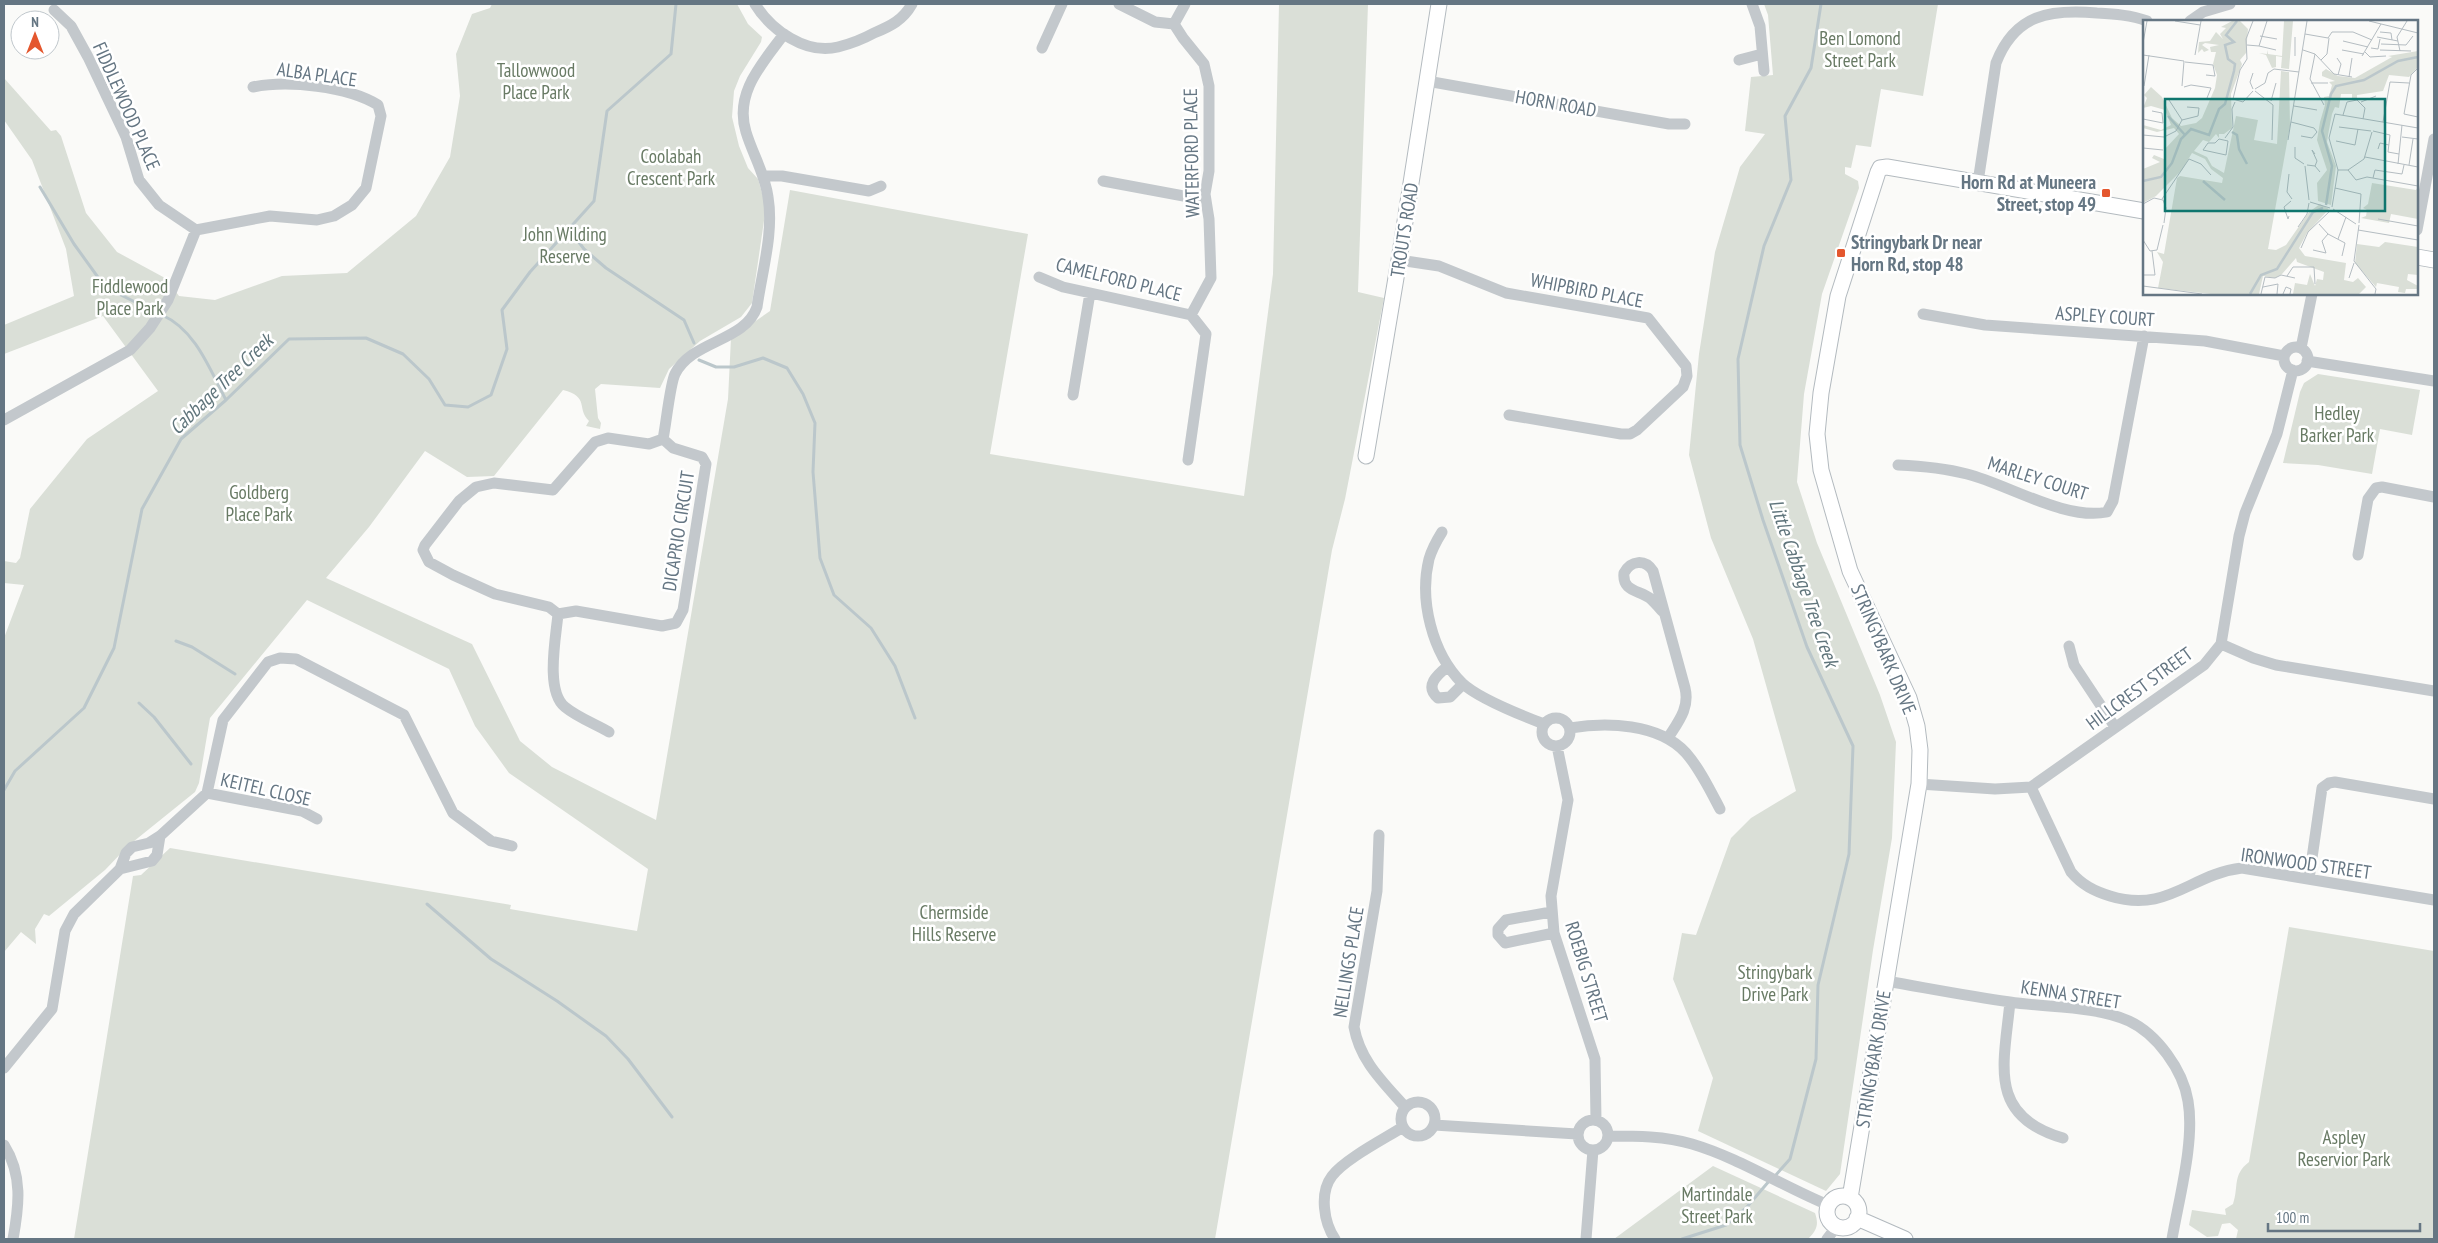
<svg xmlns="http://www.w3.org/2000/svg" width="2438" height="1243" viewBox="0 0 2438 1243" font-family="'PT Sans Narrow',sans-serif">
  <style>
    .green { fill: #dadfd7 }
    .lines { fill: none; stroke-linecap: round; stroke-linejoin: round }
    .stream { stroke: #bbc7cb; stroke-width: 3 }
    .secondary-casing { stroke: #b3babf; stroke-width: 17 }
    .street { stroke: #c3c8cc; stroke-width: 11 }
    .secondary { stroke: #fff; stroke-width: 15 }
    .poi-dot { fill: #e4572e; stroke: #fff; stroke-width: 2 }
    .labels { text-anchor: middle; stroke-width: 5; stroke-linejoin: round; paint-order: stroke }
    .park-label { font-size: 19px; fill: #687a64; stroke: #fff }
    .street-label { font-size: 19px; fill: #657683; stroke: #fff }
    .poi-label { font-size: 19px; font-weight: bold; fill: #657683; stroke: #fff; text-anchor: end }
    .water-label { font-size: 20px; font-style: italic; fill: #60757c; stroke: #fff }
    .inset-river { fill: none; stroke: #bbc7cb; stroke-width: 2.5 }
    .inset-road { fill: none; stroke: #b5bdc2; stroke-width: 1 }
    .view { fill: #0f766e; fill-opacity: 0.15; stroke: #0f766e; stroke-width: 2.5 }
    .inset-edge { fill: none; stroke: #657683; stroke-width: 2.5 }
  </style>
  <rect width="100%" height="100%" fill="#fafaf8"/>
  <path class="green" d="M492,4H737L748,24L762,37L761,42L740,76L734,91L732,117L739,146L748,168L758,179L766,207L752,303L741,317L700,341L669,369L660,388L601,384L595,389L598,418L601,423L600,429L586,426L589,421C576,408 590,397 563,390L494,476L467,477L425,451L369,527L326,578L472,644L520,741L552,767L656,820L728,399L731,338L770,311L790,190L1028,234L990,454L1244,496L1273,274L1279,4H1368L1358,292L1384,298L1345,499L1332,550L1215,1239H74L133,876L141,875L170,848L511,905L510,909L637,931L648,869L509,773L475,726L449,669L307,600L210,718L199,783L195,792L128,846L105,870L49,916L44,914L35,929L36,944L21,932L4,952V638L24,585L4,583V561L16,563L20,558L30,509L87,439L158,391L103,316L4,354V325L74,296L66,249L32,160L4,120V78L51,131L56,130L61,136L86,213L117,252L165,278L179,296L215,300L282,276L347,273L416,216L450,157L460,96L456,54L472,14L490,8Z
    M1764,4H1938L1923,96L1881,89L1871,147L1856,145L1851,168L1845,167V174L1858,181L1859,188L1822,294L1804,394L1797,482L1817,543L1880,695L1896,742L1892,838L1873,950L1840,1174L1826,1191L1698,1131L1713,1078L1673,979L1682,933L1696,935L1731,838L1751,818L1796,791L1753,639L1711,538L1689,455L1699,354L1715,252L1740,167L1765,134L1745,131L1751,77L1773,75L1768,15Z
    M2318,374L2420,390L2412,435L2380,429L2372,474L2318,465L2283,463L2300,392L2304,383Z
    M2289,927L2434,951V1239H2236L2238,1230L2230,1223L2222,1224L2218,1236L2207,1237L2189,1225L2192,1210L2226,1215L2225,1209L2233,1204C2239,1187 2232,1175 2249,1162Z
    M1713,1166L1815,1213C1819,1225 1817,1230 1808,1239H1614Z"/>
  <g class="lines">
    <path class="stream" d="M40,187L74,244L105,287L157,313
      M569,229L584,249L606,268L684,320L694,343
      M162,315C196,330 210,370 226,400
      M699,360L716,367H734L763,358L787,368L803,394L815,423L813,472L820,558L834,595L871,628L895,666L915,718
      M176,641L192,647L235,674
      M139,703L154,717L191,764
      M4,790L15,771L84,708L114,648L142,509L181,439L226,400L289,339L366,338L403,354L429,379L445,405L468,407L491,395L507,349L502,310L530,272L594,201L607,111L671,54L676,4
      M427,904L491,959L557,1001L606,1036L628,1059L672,1117
      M1775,1176L1790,1159L1816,1059L1818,985L1849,854L1853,746L1807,647L1763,520L1740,445L1738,359L1764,246L1791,180L1785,116L1811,68L1821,4
      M1682,1239L1726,1225L1746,1208L1770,1180"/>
    <defs>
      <path id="secondary" d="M2417,257L2434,260
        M1366,456L1399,260L1439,4
        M1827 1212a16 16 0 1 1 32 0a16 16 0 1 1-32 0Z
        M1850,1198L1919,784L1920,750L1917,726L1909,698L1850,571L1821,470L1817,434L1821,393L1838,296L1878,172L1880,168L1887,167L2144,211
        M1857,1218L1905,1239"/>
    </defs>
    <use href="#secondary" class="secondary-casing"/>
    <path class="street" d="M755,4C771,30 806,55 838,47C850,44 863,39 874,33C891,26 903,20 912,4
      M1119,4L1155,22L1174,24L1183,38L1204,64L1209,86V171L1205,194L1209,219L1211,278L1191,315L1206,334L1188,460
      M1752,4L1760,26L1764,71
      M54,10L71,26L88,57L126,137L139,180L159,205L196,230
      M2190,21L2203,12L2230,4
      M1174,24L1185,4
      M1042,48L1062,4
      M1739,60L1762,54
      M1427,81L1669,124H1685
      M764,176H782L869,191L881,186
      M1103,181L1189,197L1205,194
      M1978,182L1996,63C2015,14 2050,9 2097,13C2114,14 2131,15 2147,21
      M196,230L270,216L317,220L334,216L352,205L366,188L381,116L378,105C347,86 288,80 253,87
      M2417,230L2434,139
      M1399,260L1439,266L1506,293L1648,318L1686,366L1687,376L1683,387L1637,430L1630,434H1621L1509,415
      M1039,277L1063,287L1191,315
      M1923,314L1985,325L2205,341L2284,356
      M2284 359a12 12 0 1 1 24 0a12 12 0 1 1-24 0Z
      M2301,348L2312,294
      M2307,361L2434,381
      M1073,395L1090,293
      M4,420L130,350L150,328L168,300L196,230
      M608,438L649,444L663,439L673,448L702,457L706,464L683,610L676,623L662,626L576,611L558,614L549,607L495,594L453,575L429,562L423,550L425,545L459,501L476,487L494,483L553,490L595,442Z
      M663,439C666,425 670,384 675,374C692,340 745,342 757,307C762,271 774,233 768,197C765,174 753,155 746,132C734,93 762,64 784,34
      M1898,465C1921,466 1944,468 1967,474C2007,484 2066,521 2107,512L2113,501L2144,336
      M1442,532C1437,540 1432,549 1429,559C1419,600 1432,653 1462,683C1478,698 1523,716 1544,724
      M2358,555L2368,499L2376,488L2382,487L2434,497
      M1662,611C1659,607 1655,603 1651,599C1640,590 1622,592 1624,573C1631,560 1645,559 1653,571L1685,688C1690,708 1678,722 1668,738
      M558,614C556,637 545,691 565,707C577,717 595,724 609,732
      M2221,644L2253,658L2276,665L2434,691
      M2069,646L2074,665L2115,727
      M1448,666C1437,675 1424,686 1438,698L1450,697L1463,684
      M1542 732a14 14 0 1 1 28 0a14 14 0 1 1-28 0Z
      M1570,728C1606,722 1659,723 1686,753C1700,769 1710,790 1720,809
      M1557,746L1568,800L1551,896L1554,933L1595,1059L1596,1120
      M1919,784L1995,789L2031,787L2204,665L2221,644L2239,536L2245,513L2277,434L2293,370
      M2031,787L2071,872C2082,885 2094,891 2110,896C2168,914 2190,874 2242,868L2434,900
      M207,793L302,811L317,819
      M1379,835L1377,891L1354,1027C1360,1061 1383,1082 1405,1107
      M120,869L126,853L132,847L149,843L160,836L207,793L223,720L268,662L280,658L296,659L404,715L453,813L491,841L512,846
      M2309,879L2322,788L2329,783L2335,782L2434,799
      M1551,912L1506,920L1498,929V935L1505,943L1554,933
      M1886,981C1927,988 1968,996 2010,1002C2048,1008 2093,1005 2129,1021C2157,1034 2183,1070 2188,1101C2195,1141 2179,1198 2172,1239
      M2010,1002C2004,1064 1987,1116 2063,1138
      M4,1068L52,1009L65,931L74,914L120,869L152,861L157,855L160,836
      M1401 1119a17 17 0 1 1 34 0a17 17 0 1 1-34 0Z
      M1578 1135a15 15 0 1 1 30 0a15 15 0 1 1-30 0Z
      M1434,1125L1577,1134
      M1608,1136C1636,1136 1665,1136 1692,1144C1739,1158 1782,1186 1828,1205
      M4,1145C23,1175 19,1206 13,1239
      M1335,1239C1324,1223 1319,1193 1332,1176C1345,1159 1384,1139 1403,1127
      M1586,1239L1593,1150
      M1827,1239L1837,1226"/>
    <use href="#secondary" class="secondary"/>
  </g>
  <g class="poi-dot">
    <rect x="2101" y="188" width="10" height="10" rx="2.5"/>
    <rect x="1836" y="248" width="10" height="10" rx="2.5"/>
  </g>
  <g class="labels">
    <g class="park-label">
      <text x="1860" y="45">Ben Lomond<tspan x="1860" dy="22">Street Park</tspan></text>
      <text x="536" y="77">Tallowwood<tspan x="536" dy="22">Place Park</tspan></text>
      <text x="671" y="163">Coolabah<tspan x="671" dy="22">Crescent Park</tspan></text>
      <text x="565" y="241">John Wilding<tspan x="565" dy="22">Reserve</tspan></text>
      <text x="130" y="293">Fiddlewood<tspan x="130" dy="22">Place Park</tspan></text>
      <text x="2337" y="420">Hedley<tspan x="2337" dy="22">Barker Park</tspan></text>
      <text x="259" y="499">Goldberg<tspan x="259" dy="22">Place Park</tspan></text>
      <text x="954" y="919">Chermside<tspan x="954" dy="22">Hills Reserve</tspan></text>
      <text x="1775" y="979">Stringybark<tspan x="1775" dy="22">Drive Park</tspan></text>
      <text x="2344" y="1144">Aspley<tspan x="2344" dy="22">Reservior Park</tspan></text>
      <text x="1717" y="1201">Martindale<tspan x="1717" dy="22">Street Park</tspan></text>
    </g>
    <g class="street-label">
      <text transform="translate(317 74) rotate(8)" y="7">ALBA PLACE</text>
      <text transform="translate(1556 103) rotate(10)" y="7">HORN ROAD</text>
      <text transform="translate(127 106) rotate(66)" y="7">FIDDLEWOOD PLACE</text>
      <text transform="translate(1191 153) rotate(-91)" y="7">WATERFORD PLACE</text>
      <text transform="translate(1404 230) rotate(-81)" y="7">TROUTS ROAD</text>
      <text transform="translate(1119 279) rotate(14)" y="7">CAMELFORD PLACE</text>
      <text transform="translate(1587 290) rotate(11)" y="7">WHIPBIRD PLACE</text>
      <text transform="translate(2105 316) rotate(4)" y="7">ASPLEY COURT</text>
      <text transform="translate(2038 478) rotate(18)" y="7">MARLEY COURT</text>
      <text transform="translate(678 531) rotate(-81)" y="7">DICAPRIO CIRCUIT</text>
      <text transform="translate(1884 649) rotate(67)" y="7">STRINGYBARK DRIVE</text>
      <text transform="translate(2139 688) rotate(-36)" y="7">HILLCREST STREET</text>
      <text transform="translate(266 789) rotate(13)" y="7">KEITEL CLOSE</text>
      <text transform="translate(2306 863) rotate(8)" y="7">IRONWOOD STREET</text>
      <text transform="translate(1348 962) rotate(-81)" y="7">NELLINGS PLACE</text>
      <text transform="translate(1587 972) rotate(73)" y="7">ROEBIG STREET</text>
      <text transform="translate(2071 994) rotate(9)" y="7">KENNA STREET</text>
      <text transform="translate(1873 1059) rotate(-81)" y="7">STRINGYBARK DRIVE</text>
    </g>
    <g class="poi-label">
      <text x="2096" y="189">Horn Rd at Muneera<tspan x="2096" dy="22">Street, stop 49</tspan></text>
      <text x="1851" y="249" text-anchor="start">Stringybark Dr near<tspan x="1851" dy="22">Horn Rd, stop 48</tspan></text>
    </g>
    <g class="water-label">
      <text transform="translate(221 384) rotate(-44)" y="7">Cabbage Tree Creek</text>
      <text transform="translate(1804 583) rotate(71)" y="7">Little Cabbage Tree Creek</text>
    </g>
  </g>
  <g transform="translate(2143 20)">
    <rect width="275" height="275" fill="#fafaf8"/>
    <path d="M89,1H97L105,9L103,33L97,40L99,44L88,74L89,108L81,114H76V118L73,114L66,122L60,120L51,131L64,137L69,146L81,153L93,96L115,100L111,120L134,124L138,51L146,52L147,106L125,229L133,230L143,225L166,192L177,184L186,189L164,213L156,228L162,236L203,243L201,260L210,262L215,258L223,267L216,274H150L152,263L164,265L167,254L172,266L174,259L180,260L181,252L154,242L153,238L139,254L132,258L120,256L116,274H68L15,268L20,242L14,232L21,234L34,158L37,156L79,163L80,158L68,149L62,139L49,133L39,150L13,176L0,183V149L17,142L9,138L11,135L21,139V130L36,114L31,108L14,112L0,108V105L18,110L28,105L22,90L8,86L0,88L4,78L1,75L8,67L19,77L29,98L38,106L53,103L59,98L72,68L74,55L70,44L73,32H68L67,27L76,25L62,23L59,25L66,30L61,32L59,29L55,33L56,22L67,21L73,12L80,19L77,14L83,8L78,7ZM141,1H150L146,49L138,48L139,37L133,36V47L129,48L123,35L116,33L124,34L125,30V34L139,36ZM275,31V47L266,57L246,55L240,71L214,75V79H209V74H198L196,88L192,87L189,94L185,115L184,122L193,146L188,185L175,181L174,163L184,150L174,120L177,102L182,85L181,77L186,76L189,65L186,62L192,61L179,56V52L183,49L195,56L212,58L249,37L245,36ZM229,163L273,170L275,167V199L248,194L246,203L218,198L223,196L224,190L220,188L225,184ZM242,222L275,227V255L265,254L264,260L275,266V269H263L262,273L255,272L256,267L234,263L233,267L212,243L214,224L236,227Z" fill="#dadfd7"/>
    <path class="inset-river" d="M25,96L42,115M89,112L94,115L96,129L104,144M0,161L18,157L29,143L38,119L48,109L66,115L76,89L82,84L91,51L92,44L85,39L82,25L91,22L83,15L94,1M60,161L82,180M183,185L189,146L179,111L188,74L193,66L221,60L255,41L275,37M107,274L118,255L134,249L170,192L180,188"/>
    <path class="inset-road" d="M32,1L57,5M226,1L275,13M237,12L248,13L249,20M162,14L185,18L189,12H210L229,20M117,16L134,19M234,17L255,21M200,21L225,27M0,23L4,1M238,24L263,25L270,16M104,25L116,26L124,1M116,26L133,30M228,28L235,29L237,19M160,30L172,34L191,54L209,57M199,30L221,34M237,30L268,31M257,31L254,17L264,1M222,32L227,37L243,36M172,34L167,59L181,85M0,35L41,41L39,66M52,35L58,1M152,36V17M219,36L238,4M194,38L198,44L195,55M178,40L184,34L186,18M42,42L70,45L72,56L63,55M275,48L268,55L261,94L275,97M110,53L107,62L110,69M206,57L209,38M168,63H185M1,66L6,35M41,67L48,65L68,68L64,78M112,69L122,63L125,53L131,49L156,52M110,71L100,82L90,79L97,50L104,39L103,19L110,1M112,71L130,85L129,120M26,80L39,100M128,81L133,63M218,82L233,76M151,86L174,90M200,95L204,82L214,80L222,88L220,99M0,99L20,103L19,93L9,91M39,100L55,96L56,88L44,87M148,102L171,108L174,112L169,118L158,116M240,102L247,62L266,63M196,107L228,111M230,111L247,115L245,132L256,134M0,115L21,117L33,111L39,100M259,117L275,119M82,118L90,107L89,89L92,82M76,119L85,121L83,135L60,130L65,123H72ZM145,120L164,1M193,121L212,125L215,109M152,127V138L161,144M0,128L20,130M235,129L237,123L246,125M172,134L169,130L174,141L172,146M222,137L275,147M255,144L259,105M164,145L172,146L177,152M266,145L270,119M162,146L166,180M195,150H205L221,139L229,112M205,150L213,160L224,157L275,166M146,154L144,172L149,179M230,158L232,150L259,154L261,145M192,168L218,174L216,203M19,179L46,139L58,144L68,155M167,182L187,188M0,184L11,178L20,180L23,188L21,203M189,187L195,150L186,118L192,94L275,108M190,189L213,204M146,196L145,199L141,187L148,181M235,199L275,206M176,204L185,214L202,223L199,236M216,205L211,241L233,269L232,274M155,207L164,194L166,183M215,210L275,220M195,219L203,197M0,220L7,231L14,230L20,205M158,228L165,212L188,190M170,230L183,233L179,221L185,214M1,255H12L9,231M144,256L150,247H171L172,264M206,258L211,243M0,266L59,274M120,267L135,264L134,274M118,274L122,257L132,258L138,255L152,258M140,274L143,267L148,269L147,274"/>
    <path class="view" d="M22,79H242V191H22Z"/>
    <rect width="275" height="275" class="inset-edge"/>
  </g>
  <rect width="2438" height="1243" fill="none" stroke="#657683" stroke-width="10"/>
  <g transform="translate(35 35)"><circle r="24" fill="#ffffff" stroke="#c1c8cd"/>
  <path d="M0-4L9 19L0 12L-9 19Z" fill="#e4572e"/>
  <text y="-8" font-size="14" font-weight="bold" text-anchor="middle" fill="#657683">N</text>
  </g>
  <path d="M2268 1223v8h152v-8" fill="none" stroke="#657683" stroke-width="2.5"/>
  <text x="2276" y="1223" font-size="15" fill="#657683" stroke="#ffffff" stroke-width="4" paint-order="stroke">100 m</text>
</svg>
